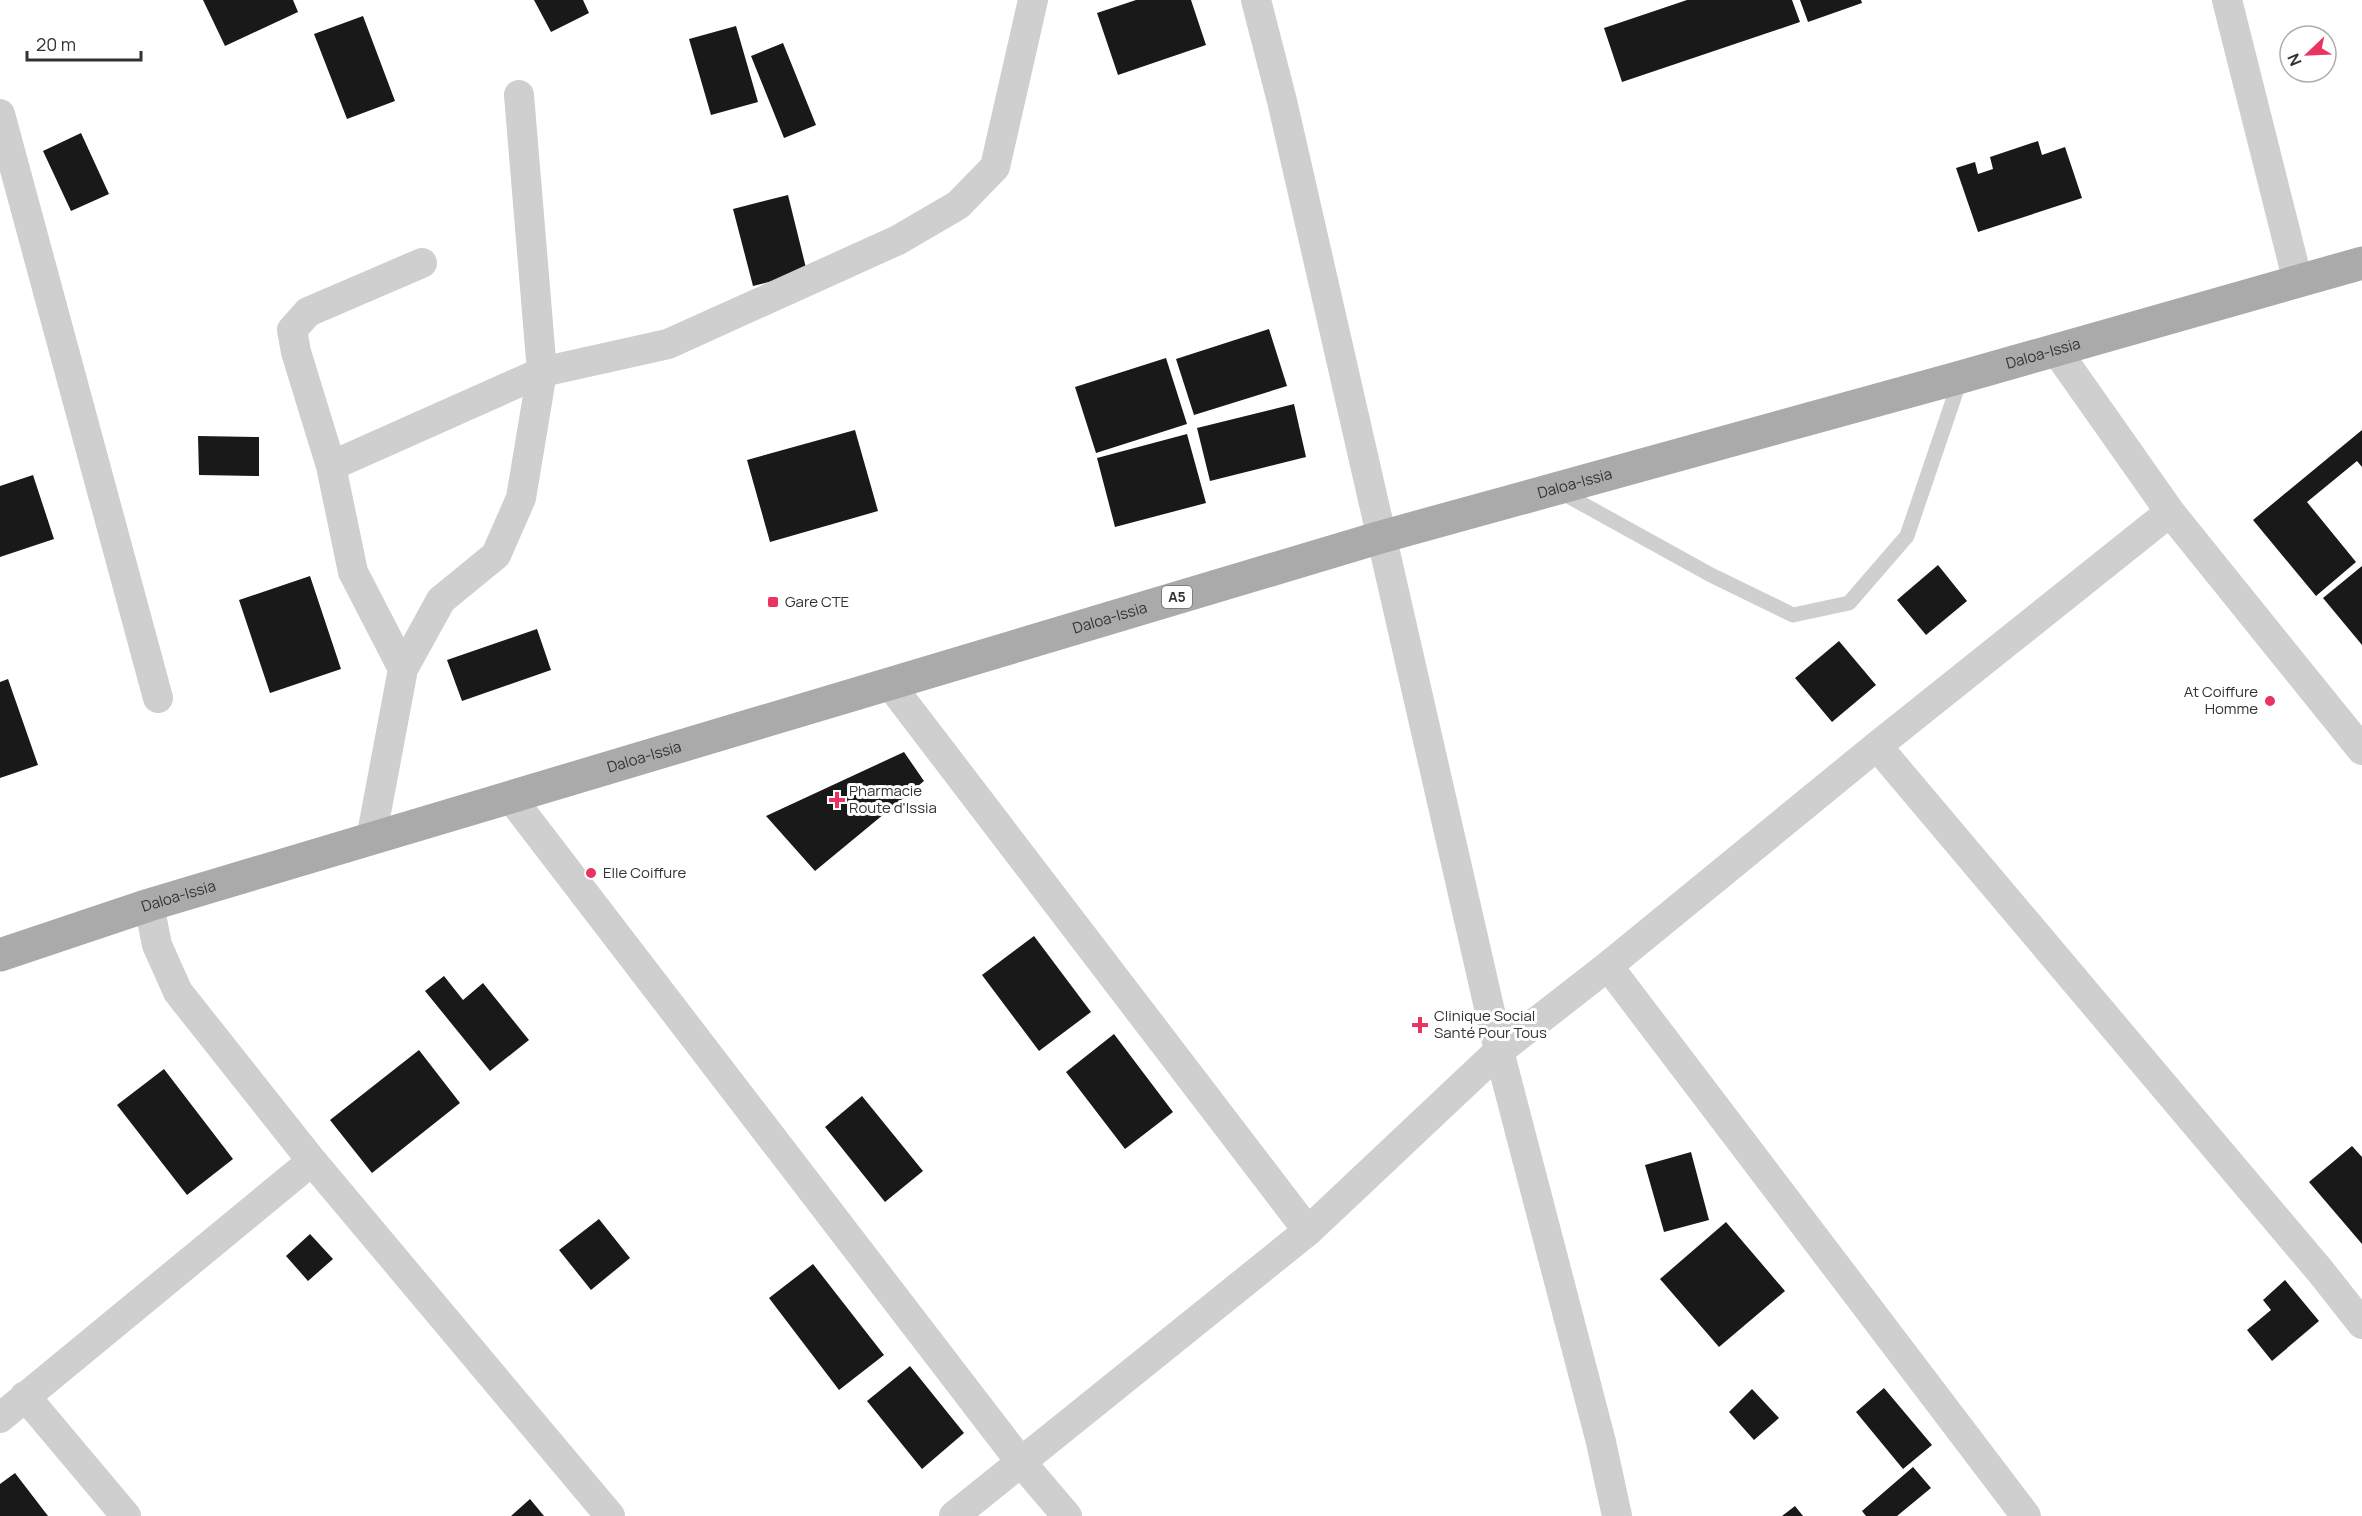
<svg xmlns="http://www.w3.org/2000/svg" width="2362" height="1516" viewBox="0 0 2362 1516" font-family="Manrope,sans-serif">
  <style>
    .building { fill: #191919 }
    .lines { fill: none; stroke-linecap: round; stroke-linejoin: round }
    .lane { stroke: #cfcfcf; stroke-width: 15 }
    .street { stroke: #cfcfcf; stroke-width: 30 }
    .primary { stroke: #aaa; stroke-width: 33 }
    .poi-dot { fill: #e93361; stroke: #fff; stroke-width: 2 }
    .labels { text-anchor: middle; stroke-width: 6; stroke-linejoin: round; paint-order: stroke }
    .shield { fill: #fff; stroke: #707070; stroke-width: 1.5 }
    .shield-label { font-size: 14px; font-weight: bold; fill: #323232 }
    .street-label { font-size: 15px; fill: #323232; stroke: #fff }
    .poi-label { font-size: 15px; fill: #323232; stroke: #fff; text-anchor: start }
  </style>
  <rect width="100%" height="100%" fill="#fff"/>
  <path class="building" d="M203,0H293L298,12L225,46Z
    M534,0H583L589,13L551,32Z
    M1136,0H1191L1206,45L1118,75L1097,13Z
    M1687,0H1792L1800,22L1622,82L1604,28Z
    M1800,0H1861L1862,3L1808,22Z
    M363,16L395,101L347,119L314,34Z
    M736,26L758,102L711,115L689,39Z
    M783,43L816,125L784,138L751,56Z
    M81,133L109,194L71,211L43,151Z
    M2038,141L2042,155L2065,147L2082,198L1978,232L1956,168L1975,162L1978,174L1993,169L1990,157Z
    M788,195L807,272L753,286L733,209Z
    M1269,329L1287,386L1194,415L1176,359Z
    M1166,358L1187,424L1096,453L1075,387Z
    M1294,404L1306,457L1210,481L1197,428Z
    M855,430L878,511L770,542L747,460Z
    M2362,430V467L2357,461L2307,502L2356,562L2316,596L2253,520Z
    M1187,434L1206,503L1115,527L1097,458Z
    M198,436L259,437V476L199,475Z
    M33,475L54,539L0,557V486Z
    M1938,565L1967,601L1926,635L1897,600Z
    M2362,566V645L2323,598Z
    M310,576L341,669L270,693L239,600Z
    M537,629L551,670L462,701L447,660Z
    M1839,641L1876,685L1832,722L1795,678Z
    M8,679L38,765L0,778V682Z
    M904,752L924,781L815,871L766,816Z
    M1034,936L1091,1012L1039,1051L982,975Z
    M444,976L463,1000L483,983L529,1040L490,1071L425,991Z
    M1114,1034L1173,1112L1125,1149L1066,1072Z
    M419,1050L460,1103L372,1173L330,1120Z
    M164,1069L233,1159L187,1195L117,1105Z
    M862,1096L923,1171L885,1202L825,1127Z
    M2352,1146L2362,1157V1244L2309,1182Z
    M1691,1152L1709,1220L1664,1232L1645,1165Z
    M599,1219L630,1258L591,1290L559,1250Z
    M1726,1222L1785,1291L1719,1347L1660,1279Z
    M310,1234L333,1259L308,1281L286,1256Z
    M813,1264L884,1355L839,1390L769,1298Z
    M2285,1280L2319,1321L2272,1361L2247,1330L2271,1310L2263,1300Z
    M910,1366L964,1433L922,1469L867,1401Z
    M1884,1388L1932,1445L1903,1469L1856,1412Z
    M1752,1389L1779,1418L1754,1440L1729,1412Z
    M1913,1467L1931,1488L1897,1516H1866L1862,1511Z
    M15,1473L48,1516H0V1484Z
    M530,1499L544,1516H511Z
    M1795,1506L1803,1516H1782Z"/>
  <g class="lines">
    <path class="lane" d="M1559,491L1711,575L1793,615L1849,603L1907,536L1961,377"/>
    <path class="street" d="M1256,0L1282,101L1499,1051L1601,1442L1617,1516
      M2227,0L2298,282
      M0,114L158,698
      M2056,350L2170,512L2362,750
      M331,466L542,372L668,344L898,240L958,205L995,167L1033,0
      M403,669L353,572L331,466L296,352L292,330L308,312L422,263
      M889,683L1308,1231
      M1877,746L2321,1272L2362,1324
      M511,798L1020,1461L1067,1516
      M371,839L403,669L441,600L496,555L521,498L542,372L519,95
      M149,905L157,945L178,992L312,1161L610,1516
      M1608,966L2026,1516
      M25,1396L126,1516
      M0,1418L312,1161
      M954,1516L1308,1231L1499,1051L1608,966L1877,746L2170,512"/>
    <path class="primary" id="s1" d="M0,955L149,905L1381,537L1961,377L2362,263"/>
  </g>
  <g class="poi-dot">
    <rect x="767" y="596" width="12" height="12" rx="3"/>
    <circle cx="2270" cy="701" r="6"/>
    <path d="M834 791h6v6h6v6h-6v6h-6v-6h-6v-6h6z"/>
    <circle cx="591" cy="873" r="6"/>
    <path d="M1417 1016h6v6h6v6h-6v6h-6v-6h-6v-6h6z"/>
  </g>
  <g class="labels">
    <rect class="shield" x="1162" y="586" width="30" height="22" rx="4.5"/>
    <g class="shield-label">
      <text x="1177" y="602">A5</text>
    </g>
    <g class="street-label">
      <text dy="5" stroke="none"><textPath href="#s1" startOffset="2130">Daloa-Issia</textPath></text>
      <text dy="5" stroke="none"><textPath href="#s1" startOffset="1644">Daloa-Issia</textPath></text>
      <text dy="5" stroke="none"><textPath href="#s1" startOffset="1160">Daloa-Issia</textPath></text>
      <text dy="5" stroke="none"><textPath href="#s1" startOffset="674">Daloa-Issia</textPath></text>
      <text dy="5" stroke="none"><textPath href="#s1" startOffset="188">Daloa-Issia</textPath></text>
    </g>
    <g class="poi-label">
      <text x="785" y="607">Gare CTE</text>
      <text x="2258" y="697" text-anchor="end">At Coiffure<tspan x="2258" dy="17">Homme</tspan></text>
      <text x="849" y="796">Pharmacie<tspan x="849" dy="17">Route d'Issia</tspan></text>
      <text x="603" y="878">Elle Coiffure</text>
      <text x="1434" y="1021">Clinique Social<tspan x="1434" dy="17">Santé Pour Tous</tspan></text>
    </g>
  </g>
  <g transform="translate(2308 54) rotate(247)"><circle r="28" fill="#ffffff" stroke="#adadad" stroke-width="1.5"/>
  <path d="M0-4.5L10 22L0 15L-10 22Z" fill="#e93361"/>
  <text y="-9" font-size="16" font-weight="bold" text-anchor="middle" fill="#323232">N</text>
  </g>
  <path d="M27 51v9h114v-9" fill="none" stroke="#323232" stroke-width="3"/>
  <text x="36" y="51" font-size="18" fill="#323232" stroke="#ffffff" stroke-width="4.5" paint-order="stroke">20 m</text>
</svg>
